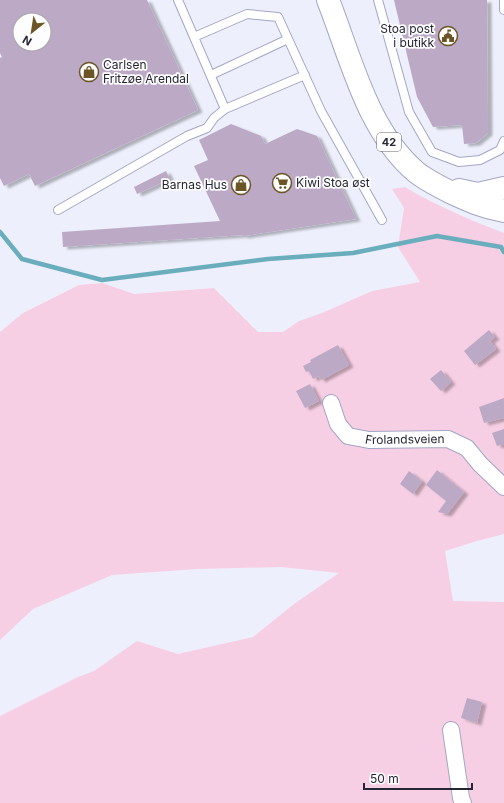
<svg xmlns="http://www.w3.org/2000/svg" width="504" height="803" viewBox="0 0 504 803" font-family="Inter,sans-serif">
  <style>
    .green { fill: #f7cfe4 }
    .lines { fill: none; stroke-linecap: round; stroke-linejoin: round }
    .stream { stroke: #6aadbd; stroke-width: 4.5 }
    .building { fill: #bba9c6; fill-rule: evenodd; filter: url(#shadow) }
    .lane-casing { stroke: #a3a6c6; stroke-width: 10 }
    .street-casing { stroke: #a3a6c6; stroke-width: 18 }
    .primary-casing { stroke: #a3a6c6; stroke-width: 24 }
    .lane { stroke: #fff; stroke-width: 8 }
    .street { stroke: #fff; stroke-width: 16 }
    .primary { stroke: #fff; stroke-width: 22 }
    .labels { text-anchor: middle; stroke-width: 3.5; stroke-linejoin: round; paint-order: stroke }
    .shield { fill: #fdfdfd; stroke: #666670; stroke-width: 1 }
    .shield-label { font-size: 11px; font-weight: bold; fill: #252633 }
    .poi-label { font-size: 12px; fill: #252633; stroke: #fdfdfd; text-anchor: end }
    .street-label { font-size: 12px; fill: #252633; stroke: #fdfdfd }
  </style>
  <defs>
    <filter id="shadow"><feDropShadow dx="4.5" dy="2.5" stdDeviation="1" flood-color="#0004"/></filter>
  </defs>
  <rect width="100%" height="100%" fill="#edeffc"/>
  <path class="green" d="M405,187C437,206 470,220 504,233V534L477,541L445,551L453,601L504,602V803H0V716L78,677L94,671L137,641L178,654L253,637L294,604L339,573L281,567L197,569L112,575L33,609L0,640V332L23,313L79,285L102,283L134,294L214,288L258,332H283L299,321L322,313L372,291L420,282L398,247L404,208L392,189Z"/>
  <g class="lines">
    <path class="stream" d="M0,232L22,259L102,280L268,259L353,253L437,236L501,247L504,252"/>
  </g>
  <path class="building" d="M0,0H147L198,110L35,186L29,174L4,186L0,178V58L2,57L0,53ZM20,20H44V44H20Z
    M394,0H487L488,133L476,143L464,144L462,125L433,127L417,97Z
    M231,124L261,136L265,144L297,129L317,136L356,219L244,236L243,235L63,247L62,232L220,221L194,166L208,160L199,140Z
    M166,171L170,179L137,194L134,187Z
    M489,330L495,337L490,341L496,349L475,365L464,351Z
    M338,345L349,365L321,380L318,376L313,379L309,371L306,372L303,366L311,362L310,360Z
    M441,370L451,382L441,391L430,379Z
    M310,384L319,401L305,408L296,391Z
    M504,398V418L484,423L479,407Z
    M504,429V444L497,446L492,433Z
    M437,470L464,492L447,514L438,512L446,501L426,485Z
    M409,471L422,481L413,494L400,484Z
    M467,698L482,702L477,723L461,718Z"/>
  <g class="lines">
    <defs>
      <path id="lane" d="M378,0L409,112L432,152L459,162L480,160L500,150L504,141
        M504,0V10
        M194,37L247,14L278,17L321,111L382,220
        M211,75L288,39
        M225,109L305,75
        M58,210L187,136L207,128L214,118L225,109L178,0"/>
      <g id="street">
        <path id="s1" d="M331,403L338,424L348,436L369,440L448,439L467,448L480,464L504,487"/>
        <path d="M451,730L461,798L463,803"/>
      </g>
      <path id="primary" d="M328,0C351,58 367,130 416,172C426,180 438,186 450,192C469,201 483,207 504,211
        M459,190L478,194L504,188"/>
    </defs>
    <use href="#lane" class="lane-casing"/>
    <use href="#street" class="street-casing"/>
    <use href="#primary" class="primary-casing"/>
    <use href="#lane" class="lane"/>
    <use href="#street" class="street"/>
    <use href="#primary" class="primary"/>
  </g>
  <defs>
    <symbol id="civic-ring" viewBox="-11 -11 22 22"><circle r="9.5" fill="#fdfdfd" stroke="#6c5525" stroke-width="1.5"/><path d="M-.6-6.5H3V-4.5H.6V-3L4-1V1h2V6H-6V1h2V-1L-.6-3ZM-1.2 2.5V6h2.4V2.5Z" fill="#6c5525"/></symbol>
    <symbol id="shop-ring" viewBox="-11 -11 22 22"><circle r="9.5" fill="#fdfdfd" stroke="#6c5525" stroke-width="1.5"/><path d="M-5-2.5h2.3a2.7 3.5 0 0 1 5.4 0H5L5.5 6h-11ZM-1.5-2.5h3a1.5 2.3 0 0 0-3 0Z" fill="#6c5525"/></symbol>
    <symbol id="supermarket-ring" viewBox="-11 -11 22 22"><circle r="9.5" fill="#fdfdfd" stroke="#6c5525" stroke-width="1.5"/><path d="M-6-5.5h2.5l.6 2H6L4.5 2H-2.5L-4.4-4H-6ZM-1.5 3.2a1.3 1.3 0 1 0 .1 0ZM3 3.2a1.3 1.3 0 1 0 .1 0Z" fill="#6c5525"/></symbol>
  </defs>
  <g fill-rule="evenodd">
    <use href="#civic-ring" x="437" y="25" width="22" height="22"/>
    <use href="#shop-ring" x="78" y="61" width="22" height="22"/>
    <use href="#supermarket-ring" x="271" y="172" width="22" height="22"/>
    <use href="#shop-ring" x="230" y="174" width="22" height="22"/>
  </g>
  <g class="labels">
    <rect class="shield" x="377" y="133" width="24" height="18" rx="3"/>
    <g class="shield-label">
      <text x="389" y="146">42</text>
    </g>
    <g class="poi-label">
      <text x="434" y="33">Stoa post<tspan x="434" dy="14">i butikk</tspan></text>
      <text x="103" y="69" text-anchor="start">Carlsen<tspan x="103" dy="14">Fritzøe Arendal</tspan></text>
      <text x="296" y="187" text-anchor="start">Kiwi Stoa øst</text>
      <text x="227" y="189">Barnas Hus</text>
    </g>
    <g class="street-label">
      <text dy="4" stroke="none"><textPath href="#s1" startOffset="95">Frolandsveien</textPath></text>
    </g>
  </g>
  <g transform="translate(32 32) rotate(210)"><circle r="19" fill="#fdfdfd" stroke="#a7a7ac"/>
  <path d="M0-3L7 15L0 10L-7 15Z" fill="#6c5525"/>
  <text y="-6" font-size="11" font-weight="bold" text-anchor="middle" fill="#252633">N</text>
  </g>
  <path d="M364 783v6h108v-6" fill="none" stroke="#252633" stroke-width="2"/>
  <text x="370" y="783" font-size="12" fill="#252633" stroke="#fdfdfd" stroke-width="3" paint-order="stroke">50 m</text>
</svg>
